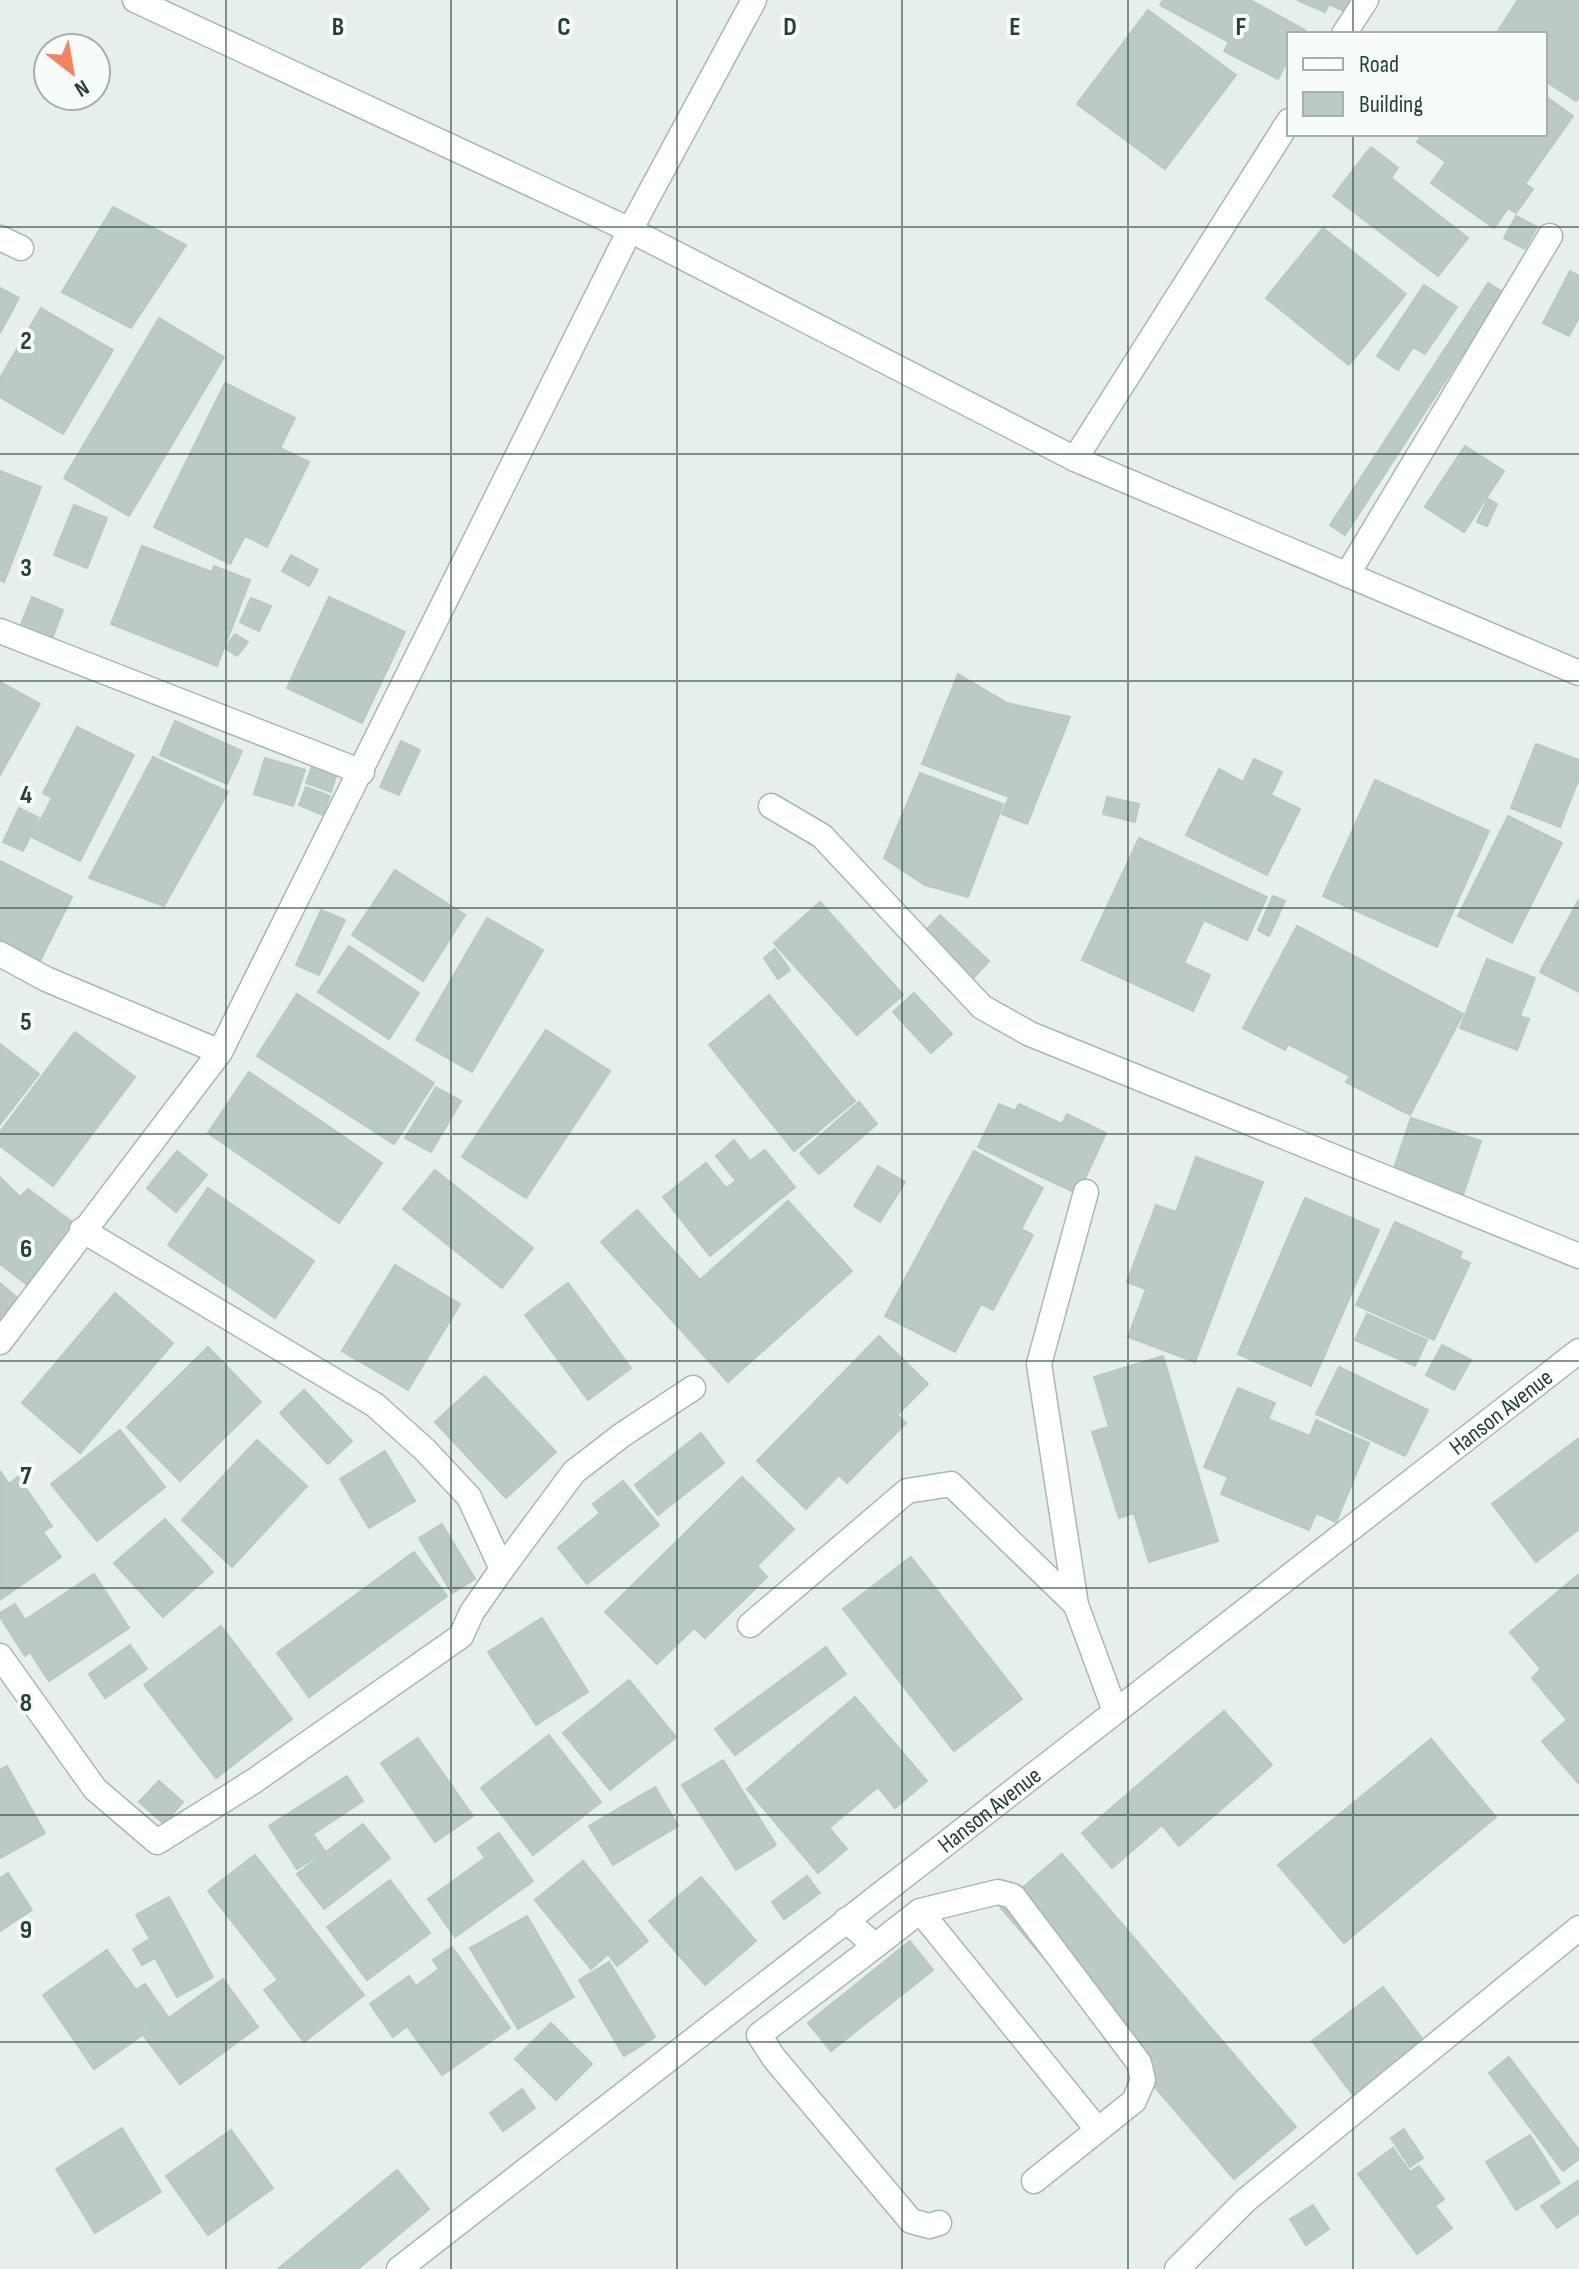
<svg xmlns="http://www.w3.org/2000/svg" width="1579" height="2269" viewBox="0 0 1579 2269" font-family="'Sofia Sans Condensed',sans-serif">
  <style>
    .building { fill: #bbcac4; stroke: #b8c9c2; stroke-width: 2 }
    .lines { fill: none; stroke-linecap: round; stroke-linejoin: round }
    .minor-casing { stroke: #a8b8b2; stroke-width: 27 }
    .minor { stroke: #fff; stroke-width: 24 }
    .grid { fill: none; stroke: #24423a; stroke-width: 2; stroke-opacity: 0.55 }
    .labels { text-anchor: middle; stroke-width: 8; stroke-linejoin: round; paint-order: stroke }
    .street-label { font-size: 24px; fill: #24423a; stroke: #f7fbf9 }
    .grid-label { font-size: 26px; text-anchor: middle; font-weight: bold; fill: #24423a; stroke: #f7fbf9; stroke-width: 8; stroke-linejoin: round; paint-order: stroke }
  </style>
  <rect width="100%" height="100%" fill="#e6efeb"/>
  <path class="building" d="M1163,0H1250L1305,30L1302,34H1289V58L1278,79L1224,51L1229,42L1160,5Z
    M1297,0H1356L1350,14L1329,4L1325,12Z
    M1518,0H1579V97L1576,101L1545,81V34H1496Z
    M1148,10L1236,75L1165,169L1077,104Z
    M1545,96L1573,116L1525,184L1533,189L1516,213L1508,208L1494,228L1431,183L1446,162L1417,142L1423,134H1545Z
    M1371,147L1398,168L1391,178L1468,238L1438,276L1333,196Z
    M113,207L186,245L131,328L62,292Z
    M1516,216L1537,227L1525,249L1504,238Z
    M1323,228L1406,294L1349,365L1266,298Z
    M1570,271L1579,276V317L1569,336L1543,323Z
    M1488,283L1503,292L1345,535L1330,525Z
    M1424,285L1457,307L1425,354L1413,347L1398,370L1377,356Z
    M0,288L19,298L0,333Z
    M41,308L113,350L63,434L0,397V378Z
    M159,318L224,357L129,516L64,478Z
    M225,383L295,418L280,448L309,462L267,547L245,536L230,564L154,527Z
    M1465,446L1504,471L1464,532L1425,507Z
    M0,471L41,487L4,582L0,580Z
    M1488,499L1497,504L1487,526L1477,522Z
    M74,505L107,518L87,568L54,555Z
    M142,546L212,572L214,566L250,580L217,666L111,624Z
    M291,555L318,570L309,586L282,571Z
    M32,597L63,610L52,639L20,627Z
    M329,597L405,632L362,723L287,688Z
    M251,598L271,606L259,631L240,622Z
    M235,634L248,642L237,656L225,648Z
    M958,674L1007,703L1070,717L1027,824L1002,814L1009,797L922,764Z
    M0,682L40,704L0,775Z
    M175,721L242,751L227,784L160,755Z
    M77,727L134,755L80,861L32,837L52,798L43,793Z
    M401,741L420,750L399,795L380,787Z
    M1536,744L1579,760V778L1560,827L1511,808Z
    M153,757L228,792L164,906L89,878Z
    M265,758L305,770L293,806L254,794Z
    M1254,759L1282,772L1271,795L1300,809L1267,875L1186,835L1219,769L1243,782Z
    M312,767L336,776L331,792L306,783Z
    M920,773L1003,804L968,897L925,885L884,858Z
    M1375,780L1489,831L1437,947L1323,896Z
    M306,787L330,796L323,815L299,805Z
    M1107,797L1139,804L1135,822L1103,814Z
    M19,808L39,818L23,851L3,842Z
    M1508,816L1562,843L1512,943L1458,916Z
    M1139,838L1267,897L1247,940L1204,920L1184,963L1210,975L1193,1011L1082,960Z
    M0,861L72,897L39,963L0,944Z
    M395,870L465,915L423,981L352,935Z
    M1273,896L1285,901L1269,936L1258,930Z
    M1579,899V992L1540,972Z
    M820,902L903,995L857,1035L774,943Z
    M321,910L345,920L319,975L296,965Z
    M940,915L989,961L968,984L919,938Z
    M487,918L543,950L472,1072L416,1040Z
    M1297,926L1463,1014L1410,1115L1346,1082L1350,1076L1288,1044L1285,1050L1243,1028Z
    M349,946L419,993L389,1039L318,992Z
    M775,949L790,970L778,979L764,958Z
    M1487,959L1535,978L1520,1016L1529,1019L1517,1050L1460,1028Z
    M914,993L952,1034L931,1053L893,1012Z
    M297,994L434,1083L394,1144L257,1056Z
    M769,995L855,1101L794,1151L709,1045Z
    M546,1030L610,1071L526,1198L462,1157Z
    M75,1032L135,1077L53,1186L0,1146V1132Z
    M0,1044L39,1074L0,1124Z
    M249,1072L382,1163L339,1223L208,1133Z
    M436,1087L461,1101L431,1152L405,1138Z
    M859,1102L877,1124L819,1174L800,1153Z
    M999,1104L1015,1111L1019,1104L1062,1124L1067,1114L1106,1133L1078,1194L978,1147Z
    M1411,1118L1481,1141L1463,1195L1393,1171Z
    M734,1140L750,1161L765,1150L795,1187L710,1256L663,1197L706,1163L726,1188L736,1181L716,1156Z
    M177,1151L207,1175L176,1212L147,1188Z
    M974,1151L1043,1188L1021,1229L1033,1235L993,1310L981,1304L955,1352L885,1316Z
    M1196,1157L1263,1182L1195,1362L1128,1337L1146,1289L1127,1282L1156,1205L1176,1212Z
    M878,1166L905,1182L880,1222L854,1206Z
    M435,1170L533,1248L502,1288L403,1209Z
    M0,1177L20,1197L28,1189L75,1224L29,1286L0,1264Z
    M208,1188L314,1261L275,1318L168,1245Z
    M1305,1198L1379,1230L1311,1386L1238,1354Z
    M788,1201L852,1271L728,1382L601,1242L637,1210L700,1280Z
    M1395,1222L1462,1252L1459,1258L1470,1263L1434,1340L1356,1305Z
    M395,1265L460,1304L408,1390L342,1351Z
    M0,1283L19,1299L0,1321Z
    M568,1283L631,1368L588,1400L525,1315Z
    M115,1293L173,1343L80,1453L22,1403Z
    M1367,1314L1427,1340L1415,1366L1355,1340Z
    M879,1336L928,1384L897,1415L906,1423L847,1483L839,1475L806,1509L757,1461Z
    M1442,1345L1471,1360L1454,1390L1426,1375Z
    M208,1347L261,1402L180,1481L127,1427Z
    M1163,1356L1218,1541L1149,1562L1134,1513L1119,1518L1092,1432L1109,1427L1094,1377Z
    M1339,1367L1428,1410L1405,1456L1316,1414Z
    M485,1376L556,1452L506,1498L435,1422Z
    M1238,1388L1275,1403L1268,1419L1310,1436L1316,1420L1369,1443L1336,1522L1316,1513L1309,1530L1221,1494L1228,1477L1204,1467Z
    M304,1390L352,1441L328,1464L280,1413Z
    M120,1430L165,1487L97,1541L51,1484Z
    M701,1433L724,1463L658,1515L635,1485Z
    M1579,1438V1529L1536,1562L1492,1504Z
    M257,1440L307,1486L232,1567L182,1520Z
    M385,1451L415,1501L369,1528L340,1479Z
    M0,1471L9,1484L18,1477L52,1526L43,1532L61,1557L1,1599Z
    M742,1477L794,1529L757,1566L767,1577L705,1638L694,1628L657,1664L605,1612Z
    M623,1481L659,1525L587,1584L558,1548L600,1513L593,1504Z
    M165,1519L213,1572L163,1617L114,1563Z
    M442,1524L475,1579L452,1593L419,1538Z
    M414,1552L447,1596L309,1697L277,1653Z
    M911,1557L1022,1699L954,1751L843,1609Z
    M94,1574L129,1628L49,1681L30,1652L25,1656L0,1617V1613L15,1604L25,1620Z
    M1579,1574V1784L1542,1741L1567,1720L1532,1678L1541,1669L1510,1632Z
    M542,1618L588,1692L536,1725L488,1652Z
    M221,1626L292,1719L216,1778L144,1685Z
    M130,1645L147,1669L105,1698L89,1674Z
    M826,1647L846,1674L735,1755L715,1729Z
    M629,1680L676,1737L610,1790L563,1733Z
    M855,1697L927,1781L895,1808L878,1787L829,1828L847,1849L818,1873L747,1789Z
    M1224,1711L1272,1765L1179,1846L1162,1825L1112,1868L1082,1833Z
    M549,1735L601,1802L533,1855L481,1788Z
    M418,1738L473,1816L435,1842L381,1763Z
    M1431,1739L1496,1817L1344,1943L1278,1865Z
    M723,1760L776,1845L736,1870L682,1785Z
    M7,1766L45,1833L0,1858V1770Z
    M347,1776L363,1801L313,1834L325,1851L297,1869L269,1826Z
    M159,1781L183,1802L164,1824L139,1802Z
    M655,1787L678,1826L613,1865L589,1826Z
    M363,1824L390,1858L324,1909L297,1874Z
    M499,1833L533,1881L455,1937L428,1899L485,1858L478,1848Z
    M1062,1854L1296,2127L1234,2179L1000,1907Z
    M255,1855L364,1995L304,2042L264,1990L278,1980L208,1891Z
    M583,1861L648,1941L617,1966L608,1954L591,1969L535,1900Z
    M8,1873L32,1910L0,1931V1878Z
    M807,1876L820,1893L784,1919L772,1902Z
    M701,1877L756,1941L705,1985L649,1921Z
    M390,1880L430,1933L367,1980L327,1927Z
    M169,1897L213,1977L177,1997L155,1958L142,1965L133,1949L150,1939L136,1915Z
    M527,1916L574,1997L518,2029L470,1948Z
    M910,1941L933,1970L831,2051L808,2023Z
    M452,1947L510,2028L442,2075L407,2026L393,2037L370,2004L409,1976L416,1986L439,1969L433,1960Z
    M107,1950L136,1990L145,1984L168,2017L94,2069L43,1995Z
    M609,1962L655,2037L624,2056L579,1980Z
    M223,1979L258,2027L180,2084L144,2036Z
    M1383,1987L1424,2041L1353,2095L1312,2041Z
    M551,2023L592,2064L556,2100L515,2059Z
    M1509,2057L1579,2150V2159L1563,2171L1489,2073Z
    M522,2089L535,2108L503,2131L490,2113Z
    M122,2128L161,2192L95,2233L56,2169Z
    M1404,2129L1423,2158L1410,2167L1391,2138Z
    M231,2130L273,2188L208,2235L166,2176Z
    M1530,2135L1560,2183L1516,2210L1486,2162Z
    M1393,2148L1410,2172L1419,2166L1444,2199L1435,2206L1452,2228L1417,2254L1358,2174Z
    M397,2170L429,2209L358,2269H278Z
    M1579,2180V2213L1557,2228L1541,2206Z
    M1313,2205L1329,2229L1306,2245L1290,2219Z"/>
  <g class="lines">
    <defs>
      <g id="minor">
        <path d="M135,0L630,230L1075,459L1579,673"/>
        <path d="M1344,34L1366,0"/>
        <path d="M0,238L21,248"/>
        <path d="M1075,459L1289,121"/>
        <path d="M1347,575L1550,236"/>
        <path d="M0,631L362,772"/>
        <path d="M771,806L822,836L982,1007L1030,1034L1579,1256"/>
        <path d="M0,954L46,979L220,1052"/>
        <path d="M1086,1192L1039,1364L1076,1605L1115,1711"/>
        <path d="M82,1230L375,1405L425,1450L469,1497L502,1569"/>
        <path d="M0,1342L220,1052L630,230L754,0"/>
        <path d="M750,1625L907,1491L951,1484L1076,1605"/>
        <path d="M0,1656L95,1789L157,1842L254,1781L461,1636L472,1612L502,1569L574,1472L622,1435L693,1388"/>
        <path d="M920,1911L1097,2129"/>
        <path d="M846,1920L875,1946L759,2035L774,2058L911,2221L929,2226L939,2223"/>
        <path d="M875,1946L920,1911L998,1892L1013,1896L1139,2063L1143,2080L1134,2101L1034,2181"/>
        <path id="s1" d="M399,2269L1579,1351"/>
        <path d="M1177,2269L1246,2200L1579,1928"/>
      </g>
    </defs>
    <use href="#minor" class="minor-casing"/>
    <use href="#minor" class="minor"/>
  </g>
  <path class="grid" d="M226,0V2269M451,0V2269M677,0V2269M902,0V2269M1128,0V2269M1353,0V34M1353,134V2269M0,227H1579M0,454H1579M0,681H1579M0,908H1579M0,1134H1579M0,1361H1579M0,1588H1579M0,1815H1579M0,2042H1579"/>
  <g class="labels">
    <g class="street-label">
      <text dy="8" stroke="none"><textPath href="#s1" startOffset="1396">Hanson Avenue</textPath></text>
      <text dy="8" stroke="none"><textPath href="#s1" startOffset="748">Hanson Avenue</textPath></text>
    </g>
  </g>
  <g class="grid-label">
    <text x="338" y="35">B</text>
    <text x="564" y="35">C</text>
    <text x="790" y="35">D</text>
    <text x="1015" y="35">E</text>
    <text x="1241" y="35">F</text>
    <text x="26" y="349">2</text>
    <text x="26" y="576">3</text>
    <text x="26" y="803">4</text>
    <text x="26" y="1030">5</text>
    <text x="26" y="1257">6</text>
    <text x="26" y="1484">7</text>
    <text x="26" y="1711">8</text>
    <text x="26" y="1938">9</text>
  </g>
  <rect x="1287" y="32" width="260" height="104" fill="#f7fbf9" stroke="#a3b1ad" stroke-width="2"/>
  <rect x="1303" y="58" width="40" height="12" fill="#ffffff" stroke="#a3b1ad" stroke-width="2"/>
  <text x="1359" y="72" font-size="24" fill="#24423a">Road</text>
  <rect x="1303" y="92" width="40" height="24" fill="#bbcac4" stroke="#a3b1ad" stroke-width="2"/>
  <text x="1359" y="112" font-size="24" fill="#24423a">Building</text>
  <g transform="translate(72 72) rotate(149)"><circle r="38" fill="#f7fbf9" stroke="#a3b1ad" stroke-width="2"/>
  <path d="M0-6L14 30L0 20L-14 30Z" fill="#f4845f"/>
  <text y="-12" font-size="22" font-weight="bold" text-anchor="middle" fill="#24423a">N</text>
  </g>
</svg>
